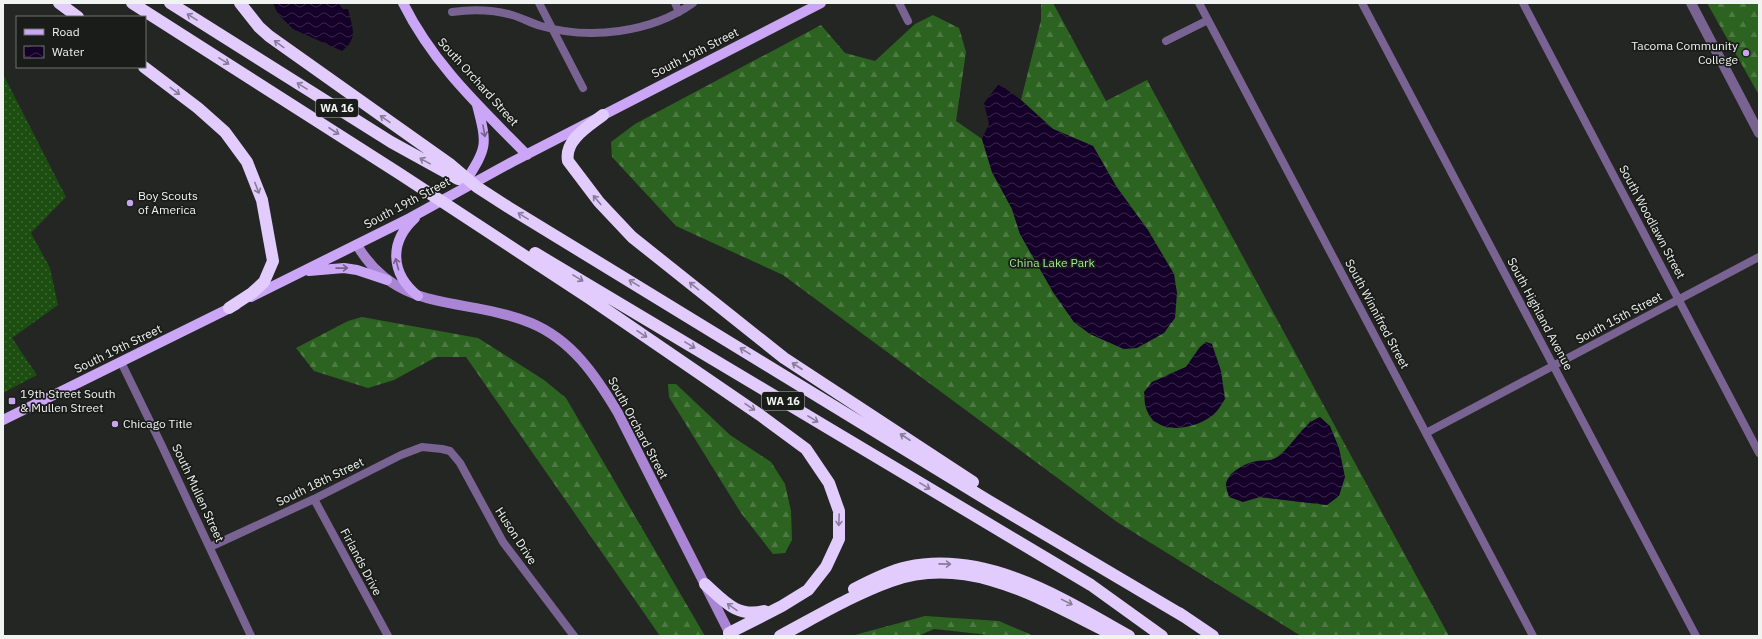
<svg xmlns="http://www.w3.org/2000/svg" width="1762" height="639" viewBox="0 0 1762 639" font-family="'IBM Plex Sans',sans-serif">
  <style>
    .grass { fill: url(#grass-dots) }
    .forest { fill: url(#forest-firs); fill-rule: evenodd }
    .water { fill: url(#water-waves) }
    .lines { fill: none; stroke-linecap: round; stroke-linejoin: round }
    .minor { stroke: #796393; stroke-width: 8 }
    .tertiary { stroke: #796393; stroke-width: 10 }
    .secondary { stroke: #aa85d3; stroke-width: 10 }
    .primary { stroke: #cba6f6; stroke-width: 10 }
    .motorway { stroke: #e1ccfd; stroke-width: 12 }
    .oneway { stroke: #877d96 }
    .oneway2 { stroke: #726188 }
    .poi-dot { fill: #c7a6ef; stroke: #191c19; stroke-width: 1.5 }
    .labels { text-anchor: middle; stroke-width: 3.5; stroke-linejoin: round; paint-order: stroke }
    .shield { fill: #191c19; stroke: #b0b2b0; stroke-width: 1 }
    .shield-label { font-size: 11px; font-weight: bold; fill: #f1f3f1 }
    .poi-label { font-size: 12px; fill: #f1f3f1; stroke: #191c19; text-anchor: start }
    .street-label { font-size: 12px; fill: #f1f3f1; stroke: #191c19 }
    .park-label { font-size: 12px; fill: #9feb8f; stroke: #191c19 }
  </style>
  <defs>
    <pattern id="grass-dots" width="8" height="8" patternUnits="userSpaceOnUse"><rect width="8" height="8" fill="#1d4e11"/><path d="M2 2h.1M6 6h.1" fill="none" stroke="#3e6834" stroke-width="1.8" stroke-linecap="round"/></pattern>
    <pattern id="forest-firs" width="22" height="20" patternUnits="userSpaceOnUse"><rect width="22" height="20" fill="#2d6321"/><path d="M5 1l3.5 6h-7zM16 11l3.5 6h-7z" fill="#4c7a42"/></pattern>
    <pattern id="water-waves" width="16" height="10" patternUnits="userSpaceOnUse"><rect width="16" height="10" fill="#150029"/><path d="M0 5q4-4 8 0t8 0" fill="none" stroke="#382648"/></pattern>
  </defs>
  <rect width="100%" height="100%" fill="#232622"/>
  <path class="grass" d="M3,74L66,197L31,233L50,268L58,305L12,338L37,375L3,393Z"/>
  <path class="forest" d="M1041,3H1053L1106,101L1147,80L1449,636H1301L1117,522L783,275L676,226L612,157L611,142L635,124L821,25L845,53L875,61L915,24L933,15L959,28L966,52L956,121L982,139L992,172L1012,209L1020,234L1053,292L1074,322L1090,334L1124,349L1116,186L1093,146L1053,129L1021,100L1041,20ZM1200,347L1168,428L1153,421L1146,408L1167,375L1186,367ZM1311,420L1327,505L1260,497L1256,461C1260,461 1265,462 1269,461C1283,458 1303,431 1311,420Z
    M1707,3H1759V95Z
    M362,317L478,338L544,380L566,398L705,636H660L466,357H436L394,380L368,388L314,371L296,348L348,321Z
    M668,384H676L730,435L771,462L785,484L791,511L792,540L785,553L773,554L741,513L669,397Z
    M925,616L999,621L1034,636H998L934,629L918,636H851Z"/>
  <path class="water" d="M273,3H338L343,9H348C352,27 359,38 342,51L293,29L278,14Z
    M999,84L1021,100L1053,129L1093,146L1116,186L1148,230L1174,274L1177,293L1175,318L1164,333L1137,348L1124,349L1090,334L1074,322L1053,292L1020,234L1012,209L992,172L982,139L989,124L984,103Z
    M1206,342L1212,344L1221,371L1225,399C1222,403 1219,410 1214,414C1196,430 1155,437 1146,408C1144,403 1145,397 1144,392L1152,382L1186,367L1200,347Z
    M1320,417L1330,426L1339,448L1345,477L1339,496L1327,505L1260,497L1243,502L1229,497C1228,493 1226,488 1226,485C1227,472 1246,463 1257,461C1265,460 1270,462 1277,457C1293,446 1302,424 1320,417Z"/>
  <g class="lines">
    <path class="minor" d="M539,3L583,88
      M675,3L679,12
      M899,3L908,21
      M1199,3L1533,636
      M1362,3L1696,636
      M1523,3L1759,453
      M452,12C473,9 491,9 512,15C522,18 531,23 541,26C589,40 651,33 693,3
      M1166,41L1208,20
      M121,362L162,446L251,636
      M1426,433L1759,257
      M314,499L388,636
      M210,547L314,499L401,455L422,447L442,449L450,451L460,463L503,542L574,636"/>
    <path class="tertiary" d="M1691,3L1759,133"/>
    <path class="secondary" d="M357,245C398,315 465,296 531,323C572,340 596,376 618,413L731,636"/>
    <path class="primary" d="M403,3C434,65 479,106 527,155
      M464,184C487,147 488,147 477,105
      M415,218C389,242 390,273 418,296
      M309,271L344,268L357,270L387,280
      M251,297L410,218L512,162L821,3
      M3,420L236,305"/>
    <path class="motorway" d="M59,3L78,17
      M132,3L400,174L589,298L760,415L806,449L829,483L839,511V539L826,567L808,590L782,606L729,633
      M170,3L391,142L458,179
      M240,3L259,27L269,36L451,165L477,187L508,207L989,501L1185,617
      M144,67L198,108L225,132L247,162L262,200L273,261L264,282L252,293L229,308
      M603,115C589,126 564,140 568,161L599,202L632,237L784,358L973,482
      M535,253L1091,585L1162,636
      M705,584C724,601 737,618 764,611
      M854,589C871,580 889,571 907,567C987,550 1063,599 1129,636
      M1179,613L1213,636
      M780,636C816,617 852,595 891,581C971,552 1047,603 1116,636"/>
  </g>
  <defs><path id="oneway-shaft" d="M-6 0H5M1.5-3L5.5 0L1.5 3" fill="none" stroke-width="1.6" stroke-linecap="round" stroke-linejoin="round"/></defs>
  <g class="oneway">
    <use href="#oneway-shaft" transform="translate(192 17) rotate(-148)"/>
    <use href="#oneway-shaft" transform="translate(279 44) rotate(-144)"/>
    <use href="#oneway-shaft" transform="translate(224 61) rotate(32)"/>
    <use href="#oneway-shaft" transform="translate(302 86) rotate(-148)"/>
    <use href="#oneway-shaft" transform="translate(175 91) rotate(37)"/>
    <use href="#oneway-shaft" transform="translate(385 119) rotate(-145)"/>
    <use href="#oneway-shaft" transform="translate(334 131) rotate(33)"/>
    <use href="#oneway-shaft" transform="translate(425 161) rotate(-151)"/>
    <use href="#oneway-shaft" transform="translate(257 188) rotate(69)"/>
    <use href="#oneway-shaft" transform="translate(597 200) rotate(-130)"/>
    <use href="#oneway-shaft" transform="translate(523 216) rotate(-149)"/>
    <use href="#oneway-shaft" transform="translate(578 278) rotate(31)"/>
    <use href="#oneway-shaft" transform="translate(634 283) rotate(-149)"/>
    <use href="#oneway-shaft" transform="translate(694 286) rotate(-141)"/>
    <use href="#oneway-shaft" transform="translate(642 334) rotate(34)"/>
    <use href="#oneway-shaft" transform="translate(690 345) rotate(31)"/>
    <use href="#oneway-shaft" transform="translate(745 351) rotate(-149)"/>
    <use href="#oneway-shaft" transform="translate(797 366) rotate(-147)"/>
    <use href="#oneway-shaft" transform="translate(750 407) rotate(34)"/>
    <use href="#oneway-shaft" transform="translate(813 419) rotate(31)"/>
    <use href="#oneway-shaft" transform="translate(905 437) rotate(-147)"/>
    <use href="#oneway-shaft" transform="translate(925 486) rotate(31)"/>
    <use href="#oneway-shaft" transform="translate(839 520) rotate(92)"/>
    <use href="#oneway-shaft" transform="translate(945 564) rotate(1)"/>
    <use href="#oneway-shaft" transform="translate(1067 602) rotate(26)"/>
    <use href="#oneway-shaft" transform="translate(732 607) rotate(-145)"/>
  </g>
  <g class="oneway2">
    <use href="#oneway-shaft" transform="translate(484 131) rotate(80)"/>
    <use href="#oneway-shaft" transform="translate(397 264) rotate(-105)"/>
    <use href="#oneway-shaft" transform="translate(342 268) rotate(-1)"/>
  </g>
  <g class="poi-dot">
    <circle cx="1746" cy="53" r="4"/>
    <circle cx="130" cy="203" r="4"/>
    <rect x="8" y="397" width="8" height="8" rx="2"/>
    <circle cx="115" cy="424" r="4"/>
  </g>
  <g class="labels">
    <g class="shield">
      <rect x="316" y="99" width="42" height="18" rx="3"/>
      <rect x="762" y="392" width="42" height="18" rx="3"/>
    </g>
    <g class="shield-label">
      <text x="337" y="112">WA 16</text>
      <text x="783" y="405">WA 16</text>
    </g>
    <g class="poi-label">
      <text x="1738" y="50" text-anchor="end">Tacoma Community<tspan x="1738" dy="14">College</tspan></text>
      <text x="138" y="200">Boy Scouts<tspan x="138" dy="14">of America</tspan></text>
      <text x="20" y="398">19th Street South<tspan x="20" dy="14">&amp; Mullen Street</tspan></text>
      <text x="123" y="428">Chicago Title</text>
    </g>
    <g class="street-label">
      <text transform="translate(695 53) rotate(-27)" y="4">South 19th Street</text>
      <text transform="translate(478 82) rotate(48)" y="4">South Orchard Street</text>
      <text transform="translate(407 203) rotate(-28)" y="4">South 19th Street</text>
      <text transform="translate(1652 222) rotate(62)" y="4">South Woodlawn Street</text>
      <text transform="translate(1377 314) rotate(62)" y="4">South Winnifred Street</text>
      <text transform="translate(1540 314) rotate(62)" y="4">South Highland Avenue</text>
      <text transform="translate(1619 318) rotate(-28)" y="4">South 15th Street</text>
      <text transform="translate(118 349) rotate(-26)" y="4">South 19th Street</text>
      <text transform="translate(638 428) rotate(62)" y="4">South Orchard Street</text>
      <text transform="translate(320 482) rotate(-26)" y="4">South 18th Street</text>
      <text transform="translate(198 493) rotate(65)" y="4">South Mullen Street</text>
      <text transform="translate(516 536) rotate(57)" y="4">Huson Drive</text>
      <text transform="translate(361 562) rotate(62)" y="4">Firlands Drive</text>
    </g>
    <g class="park-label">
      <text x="1052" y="267">China Lake Park</text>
    </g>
  </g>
  <rect width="1762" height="639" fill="none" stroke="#f1f3f1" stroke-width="8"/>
  <rect x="16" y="16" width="130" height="52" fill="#191c19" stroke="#6f726f"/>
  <rect x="24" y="29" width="20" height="6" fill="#cba6f6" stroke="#6f726f"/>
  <text x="52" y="36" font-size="12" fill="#f1f3f1">Road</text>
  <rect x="24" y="46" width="20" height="12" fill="url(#water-waves)" stroke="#6f726f"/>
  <text x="52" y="56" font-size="12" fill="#f1f3f1">Water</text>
</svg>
